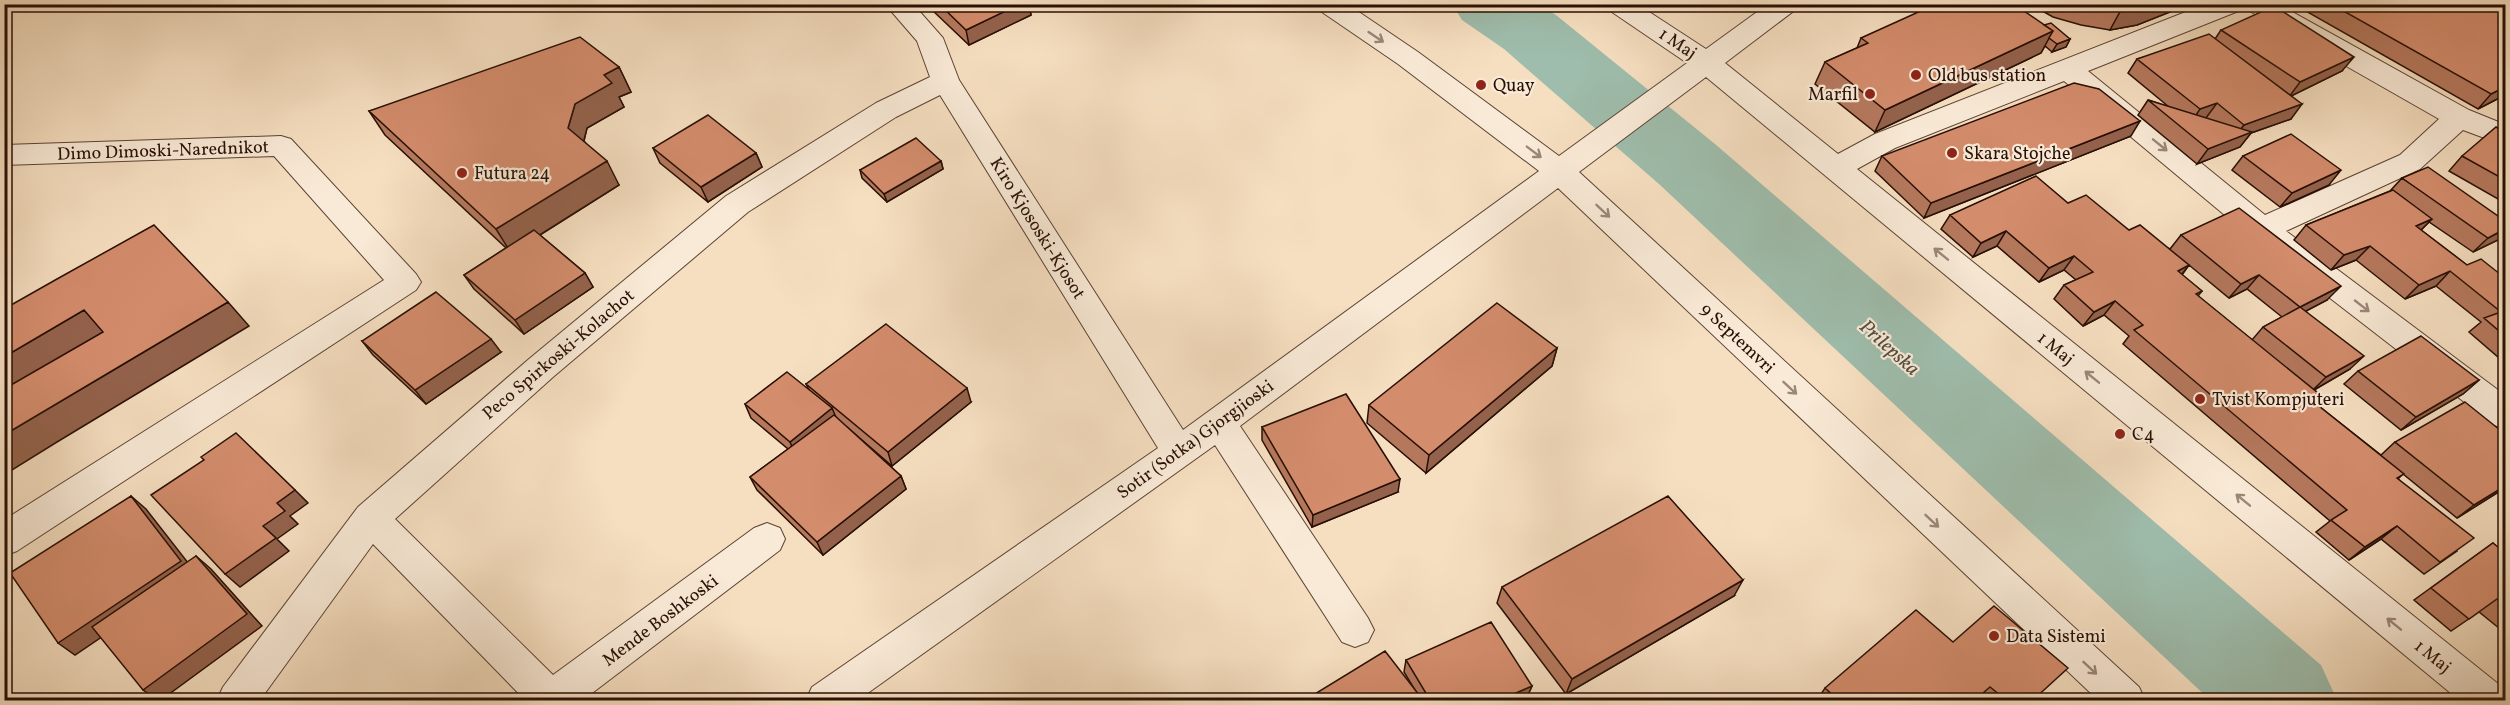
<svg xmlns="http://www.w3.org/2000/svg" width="2510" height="705" viewBox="0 0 2510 705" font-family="Vollkorn,serif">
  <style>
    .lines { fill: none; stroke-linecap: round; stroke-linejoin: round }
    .river { fill: #9ebdac; fill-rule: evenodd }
    .minor-casing { stroke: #5c4334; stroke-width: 2 }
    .minor { fill: #f9ead7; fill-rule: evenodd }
    .wall { fill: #b5785d; stroke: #280f05; stroke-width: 1.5; fill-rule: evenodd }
    .shaded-wall { fill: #94624c; stroke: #280f05; stroke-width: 1.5 }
    .building { fill: #d38c6c; stroke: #280f05; stroke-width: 1.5 }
    .oneway { stroke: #9b8778 }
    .poi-dot { fill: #8f2418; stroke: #f9ead7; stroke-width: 2 }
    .labels { text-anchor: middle; stroke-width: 4.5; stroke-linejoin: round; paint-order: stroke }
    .street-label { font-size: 18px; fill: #280f05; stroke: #f9ead7 }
    .poi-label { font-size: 18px; fill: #280f05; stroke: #f9ead7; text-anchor: start }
    .water-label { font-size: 20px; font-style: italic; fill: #514c3f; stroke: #f9ead7 }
  </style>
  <rect width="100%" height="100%" fill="#f6dfc1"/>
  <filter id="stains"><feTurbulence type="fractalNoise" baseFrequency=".00333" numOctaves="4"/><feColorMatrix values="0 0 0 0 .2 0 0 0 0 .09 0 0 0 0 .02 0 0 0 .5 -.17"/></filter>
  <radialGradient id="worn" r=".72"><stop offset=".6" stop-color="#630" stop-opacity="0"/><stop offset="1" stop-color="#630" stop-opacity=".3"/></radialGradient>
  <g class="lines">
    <path class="river" d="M1452,4H1538L1556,15L1715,144L2321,665L2337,700H2210L1659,184L1504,49L1462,20Z"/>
    <defs>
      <path id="minor" d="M885,4H913L943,38L959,80L1183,430L1539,171L1398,64L1319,10L1315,4H1347L1418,52L1559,156L1687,63L1609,10L1605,4H1637L1706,49L1768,4H1799L1795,10L1725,63L1838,154L1875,134L2206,4H2278L2469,110L2506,125V146L2463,130L2420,169L2286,231L2506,396V429L2494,425L2251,237L2064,81L1895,148L1857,169L2502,687L2506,700H2459L1706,77L1579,172L2139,687L2145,700H2098L1558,188L1240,426L1368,618L1374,630L1368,642L1355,647L1342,642L1215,445L858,700H806L812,687L1158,448L940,95L896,117L748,212L553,377L395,519L553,675L754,528L767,523L780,528L785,539L780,550L583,700H525L373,544L260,700H217L223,687L358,507L529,359L726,196L876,103L930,77L917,41ZM2244,5L2248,10L2439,119L2400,155L2265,215L2088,71L2241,10Z
        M281,136L291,139L416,274L421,282L416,290L17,551L4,556V520L384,280L274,156L4,165V145Z"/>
    </defs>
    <use href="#minor" class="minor-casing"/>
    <use href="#minor" class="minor"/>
  </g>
  <path class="wall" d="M931,4H1029L1031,15L969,45L932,10Z
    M2030,4H2202L2190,10L2185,6L2137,25L2110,30L2081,25L2053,17Z
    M2308,4H2505V95L2478,109L2304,10Z
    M2044,25L2070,39L2066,47L2052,52L2045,46L2041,53L1875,132L1815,84L1825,62L1857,48L1861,38Z
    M2221,30L2342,71L2291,96V119L2251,133L2240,147L2197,164L2138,115L2148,100L2169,107L2128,73L2137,59L2215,39Z
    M619,67L631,92L619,97L624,107L587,128L584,141L619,185L540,235L585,273L593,287L524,334L474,289L464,275L506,248L385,135L369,111Z
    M2505,132V203L2449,171L2462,156Z
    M2131,136L1924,218L1875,171L1882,156Z
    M653,148L756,153L762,167L708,202L660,163Z
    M2243,156L2329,185L2280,207L2232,170Z
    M941,161L943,169L887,202L862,178L860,170Z
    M2402,178L2498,240L2473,252L2429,222L2421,230L2467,265L2505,278V363L2469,332L2481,322L2436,286L2405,299L2356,260L2331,270L2294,240L2306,225L2390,191Z
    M2068,203L2170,249L2181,235L2327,300L2306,311L2350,369L2314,390L2318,393L2311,400L2381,455L2395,442L2505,488L2457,518L2403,474L2398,479L2457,551L2424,574L2381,539L2349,560L2316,532L2330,521L2123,344L2129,336L2104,315L2083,326L2054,299L2064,285L2076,280L2064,270L2039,282L1997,246L1973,257L1941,229L1950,215ZM2189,265L2229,298L2247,289L2282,317L2263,327L2252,340L2198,296L2202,291L2182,275Z
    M362,341L501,352L426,404L373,355Z
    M1557,348L1552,366L1426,473L1367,423L1369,405Z
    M2358,371L2479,380L2463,394L2401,430L2344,384Z
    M806,384L971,402L892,466L847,427L901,476L906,489L823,555L757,490L750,477L788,449L751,418L745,404L809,390Z
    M1262,427L1398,492L1312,527L1262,440Z
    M2505,508V519L2499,513Z
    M2493,543L2505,553V633L2479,612L2451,631L2414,600Z
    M1502,587L1734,596L1566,694L1497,603Z
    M1953,642L2034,700H1982L1979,698L1977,700H1817L1825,688Z
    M1406,660L1532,686L1527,697L1520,700H1305L1415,690L1404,672Z"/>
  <path class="shaded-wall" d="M1020,4H1029L1031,15L969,45L966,30Z
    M2152,4H2186L2185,6L2137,25L2110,30L2121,10Z
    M2194,4H2202L2190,10Z
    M2053,31L2041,53L1875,132L1885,110Z
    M2070,39L2066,47L2052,52L2057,44Z
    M2354,57L2342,71L2289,97L2300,82Z
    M619,67L631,92L619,97L624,107L587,128L581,152L568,128L575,104L604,75Z
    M2505,87V95L2478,109L2491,94Z
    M2217,103L2206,118L2190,124L2200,109Z
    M2302,104L2291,119L2251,133L2240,147L2197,164L2208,149L2233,139L2244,125Z
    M2140,121L2131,136L1924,218L1931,203Z
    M756,153L762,167L708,202L701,187Z
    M607,161L619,185L511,253L496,229Z
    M941,161L943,169L887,202L884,194Z
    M2341,170L2329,185L2280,207L2292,193Z
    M2432,219L2418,233L2416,226Z
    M2505,229V232L2498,240L2473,252L2488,238Z
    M2006,231L1997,246L1973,257L1981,243Z
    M2370,246L2356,260L2331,270L2344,255Z
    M2074,256L2064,270L2039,282L2049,268Z
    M2189,265L2178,279V271Z
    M2450,271L2436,286L2405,299L2419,285Z
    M585,273L593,287L524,334L515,320Z
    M2259,275L2247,289L2229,298L2241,284Z
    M2341,286L2327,300L2287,321L2300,307Z
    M2115,301L2104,315L2083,326L2094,312Z
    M228,302L249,326L57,442L4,475V435Z
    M84,310L108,333L4,389V357Z
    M491,339L501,352L426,404L415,390Z
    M1557,348L1552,366L1426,473L1429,455Z
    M2364,356L2350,369L2312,391L2326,377Z
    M2479,380L2463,394L2401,430L2416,417Z
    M967,388L971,402L892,466L888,452Z
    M832,408L838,422L796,456L790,442Z
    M901,476L906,489L823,555L817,542Z
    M1400,479L1398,492L1312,527L1313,515Z
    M2505,486V488L2457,518L2474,505Z
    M295,490L308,503L290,516L298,524L277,539L289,551L240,587L225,574L277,503Z
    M131,496L146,509L196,573L75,655L58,643Z
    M2397,526L2381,539L2349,560L2365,547Z
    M196,556L211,569L262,626L161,700H158L143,690Z
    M1743,580L1734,596L1566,694L1572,679Z
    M1532,686L1527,697L1520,700H1500Z"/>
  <path class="building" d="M939,4H1020L966,30Z
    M1936,4H2014L2053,31L1885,110L1825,62L1868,43L1861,38Z
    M2086,4H2152L2121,10Z
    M2331,4H2505V87L2491,94Z
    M2274,6L2354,57L2300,82L2221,30Z
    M2051,23L2070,39L2057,44L2049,38L2053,31L2044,25Z
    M2209,34L2302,104L2244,125L2217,103L2200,109L2137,59Z
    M580,37L619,67L604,75L612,83L575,104L568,128L607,161L496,229L369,111Z
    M2074,83L2099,89L2140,121L1931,203L1882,156Z
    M2148,100L2252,132L2208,149Z
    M708,115L756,153L701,187L653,148Z
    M2496,127L2505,132V180L2462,156Z
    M2291,134L2341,170L2292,193L2243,156Z
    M916,138L941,161L884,194L860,170Z
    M2428,167L2505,221V229L2488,238L2402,178Z
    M2036,176L2068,203L2086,195L2129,230L2140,225L2189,265L2178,271L2202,291L2196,294L2318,393L2309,398L2404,474L2397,478L2474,538L2440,562L2397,526L2365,547L2331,520L2347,510L2134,330L2143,325L2115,301L2094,312L2064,285L2093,272L2074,256L2049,268L2006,231L1981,243L1950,215Z
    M2393,190L2432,219L2416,226L2467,265L2481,259L2505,278V336L2484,318L2501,312L2450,271L2419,285L2370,246L2344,255L2306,225Z
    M2239,208L2341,286L2300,307L2259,275L2241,284L2181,235Z
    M154,225L228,302L4,435V389L103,332L84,310L4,357V309L57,279Z
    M534,230L585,273L515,320L464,275Z
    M436,292L491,339L415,390L362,341Z
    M1497,303L1557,348L1429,455L1369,405Z
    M2300,307L2364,356L2326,377L2263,327Z
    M886,324L967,388L888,452L806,384Z
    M2421,336L2479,380L2416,417L2358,371Z
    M787,372L832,408L790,442L745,404Z
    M1346,394L1400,479L1313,515L1262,427Z
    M2465,402L2505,434V486L2474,505L2395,442Z
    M834,415L901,476L817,542L750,477Z
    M236,433L295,490L277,503L285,511L263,526L276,538L225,574L151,495L204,460L201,457Z
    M131,496L181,561L58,643L10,573Z
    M1668,496L1743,580L1572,679L1502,587Z
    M2493,543L2505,553V606L2497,599L2469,619L2431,588Z
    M196,556L247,614L143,690L92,627Z
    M1994,606L2068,668L2033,700H2006L1990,687L1975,700H1838L1825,688L1916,610L1953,642Z
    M1491,622L1532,686L1500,700H1430L1406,660Z
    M1385,651L1423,700H1305Z"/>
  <defs><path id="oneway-shaft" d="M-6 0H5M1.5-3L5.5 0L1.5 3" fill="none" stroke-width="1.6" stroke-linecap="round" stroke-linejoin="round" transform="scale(1.5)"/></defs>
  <g class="oneway">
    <use href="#oneway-shaft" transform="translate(1376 37) rotate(34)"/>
    <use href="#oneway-shaft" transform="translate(2160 145) rotate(39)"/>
    <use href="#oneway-shaft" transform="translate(1534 152) rotate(37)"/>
    <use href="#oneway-shaft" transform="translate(1603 211) rotate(43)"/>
    <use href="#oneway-shaft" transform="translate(1941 254) rotate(-141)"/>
    <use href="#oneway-shaft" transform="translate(2362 306) rotate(38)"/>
    <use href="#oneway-shaft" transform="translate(2092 377) rotate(-141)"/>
    <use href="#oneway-shaft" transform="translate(1790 388) rotate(43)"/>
    <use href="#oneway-shaft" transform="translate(2243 500) rotate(-141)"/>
    <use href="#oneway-shaft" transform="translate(1932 521) rotate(43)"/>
    <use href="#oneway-shaft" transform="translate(2394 624) rotate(-141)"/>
    <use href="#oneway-shaft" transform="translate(2090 668) rotate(43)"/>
  </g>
  <g class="poi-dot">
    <circle cx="1916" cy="75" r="6"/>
    <circle cx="1481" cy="85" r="6"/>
    <circle cx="1870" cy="94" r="6"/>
    <circle cx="1952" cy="153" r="6"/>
    <circle cx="462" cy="173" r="6"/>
    <circle cx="2200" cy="399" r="6"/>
    <circle cx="2120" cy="434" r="6"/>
    <circle cx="1994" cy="636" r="6"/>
  </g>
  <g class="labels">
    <g class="street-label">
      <text transform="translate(1678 43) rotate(34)" y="6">1 Maj</text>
      <text transform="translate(163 150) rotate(-2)" y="6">Dimo Dimoski-Narednikot</text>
      <text transform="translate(1038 228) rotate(58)" y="6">Kiro Kjososki-Kjosot</text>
      <text transform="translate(1738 338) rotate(43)" y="6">9 Septemvri</text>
      <text transform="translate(2056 348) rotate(39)" y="6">1 Maj</text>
      <text transform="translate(558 354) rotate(-40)" y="6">Peco Spirkoski-Kolachot</text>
      <text transform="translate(1195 439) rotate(-36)" y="6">Sotir (Sotka) Gjorgjioski</text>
      <text transform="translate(660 620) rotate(-37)" y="6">Mende Boshkoski</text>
      <text transform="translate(2433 656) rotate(39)" y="6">1 Maj</text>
    </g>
    <g class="poi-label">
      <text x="1928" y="81">Old bus station</text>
      <text x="1493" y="91">Quay</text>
      <text x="1858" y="100" text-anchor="end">Marfil</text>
      <text x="1964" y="159">Skara Stojche</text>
      <text x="474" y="179">Futura 24</text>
      <text x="2212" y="405">Tvist Kompjuteri</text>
      <text x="2132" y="440">C4</text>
      <text x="2006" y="642">Data Sistemi</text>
    </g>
    <g class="water-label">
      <text transform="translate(1890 347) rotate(42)" y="7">Prilepska</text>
    </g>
  </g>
  <rect width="2510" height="705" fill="none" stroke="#f6dfc1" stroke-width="24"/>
  <rect x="6" y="6" width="2498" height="693" fill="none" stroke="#280f05" stroke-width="3"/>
  <rect x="12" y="12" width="2486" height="681" fill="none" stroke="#280f05" stroke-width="1.5"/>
  <rect width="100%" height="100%" filter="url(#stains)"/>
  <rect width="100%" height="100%" fill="url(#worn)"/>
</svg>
